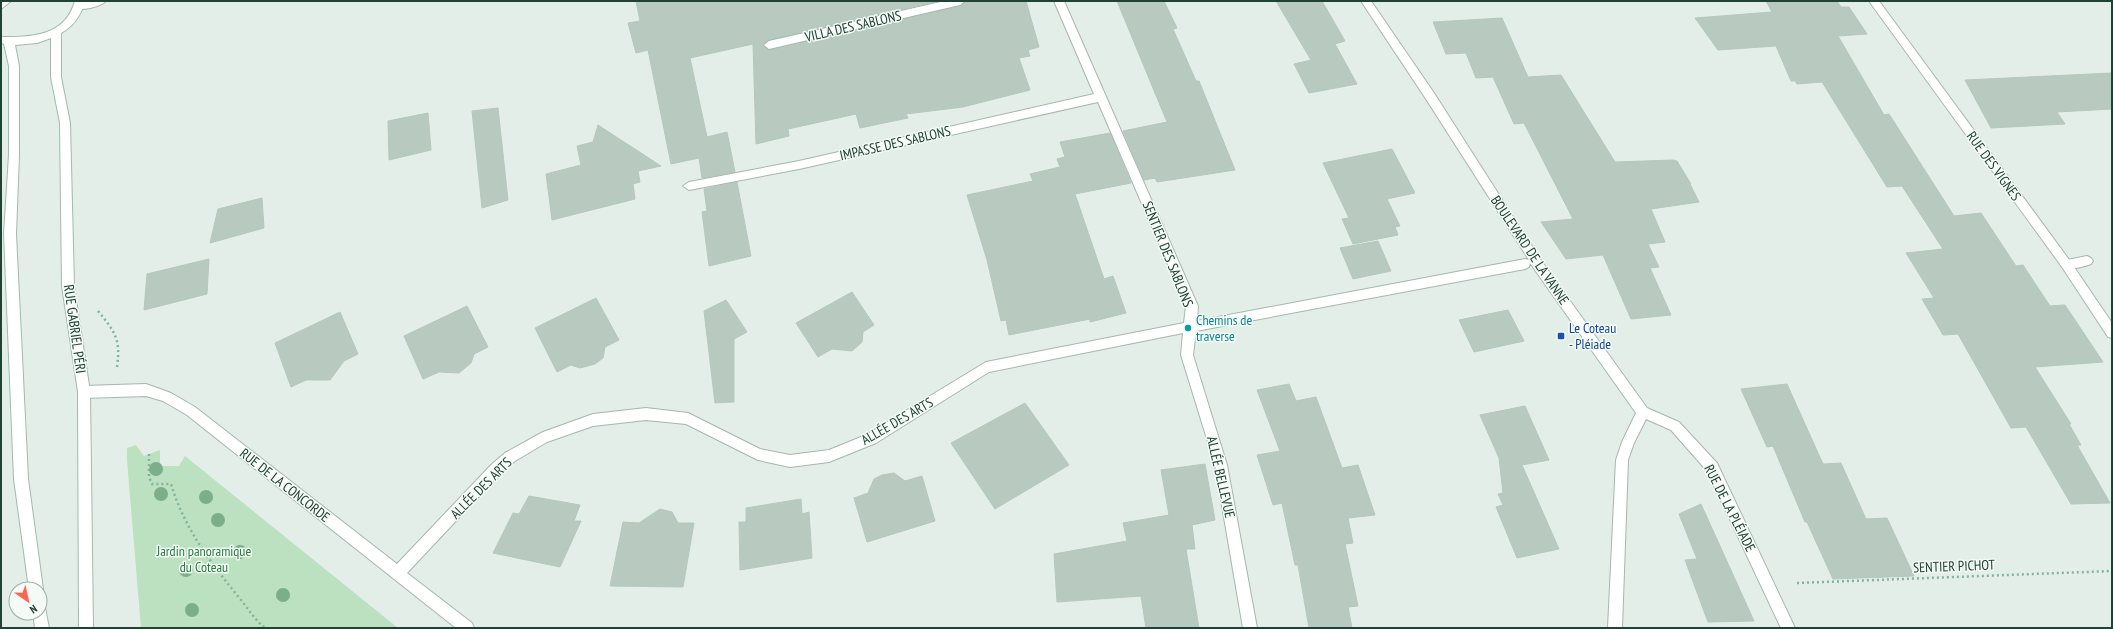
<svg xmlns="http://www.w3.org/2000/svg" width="2113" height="629" viewBox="0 0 2113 629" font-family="'PT Sans Narrow',sans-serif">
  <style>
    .green { fill: #bbe1c0 }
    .building { fill: #b8c9c0; stroke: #b5c8be }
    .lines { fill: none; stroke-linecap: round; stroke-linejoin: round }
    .service-casing { stroke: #a5b7ae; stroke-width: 2 }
    .minor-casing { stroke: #a5b7ae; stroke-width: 2 }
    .secondary-casing { stroke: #a1bbae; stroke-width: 2 }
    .path { stroke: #82b49d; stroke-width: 2.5; stroke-dasharray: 2 3; stroke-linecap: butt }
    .service { fill: #fff; fill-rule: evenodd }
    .minor { fill: #fff; fill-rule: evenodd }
    .secondary { fill: #fff; fill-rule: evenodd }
    .tree { fill: #7caf89 }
    .culture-dot { fill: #0f9aa8; stroke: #f4faf6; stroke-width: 1.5 }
    .transit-dot { fill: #1a4fb4; stroke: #f4faf6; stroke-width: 1.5 }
    .labels { text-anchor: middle; stroke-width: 3; stroke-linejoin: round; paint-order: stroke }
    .street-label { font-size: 14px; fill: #214134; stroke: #f4faf6 }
    .culture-label { font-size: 14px; fill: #0d838f; stroke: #f4faf6; text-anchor: start }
    .transit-label { font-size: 14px; fill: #164399; stroke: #f4faf6; text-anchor: start }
    .park-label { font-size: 14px; fill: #287b3c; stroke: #f4faf6 }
  </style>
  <rect width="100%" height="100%" fill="#e3eee8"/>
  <path class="green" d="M136,445L144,456L160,450V466H179L185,456L398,628H141L127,460V448Z"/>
  <path class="building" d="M636,1H938L769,40L762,45L769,50L960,6L966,1H1026L1039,47L1028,50L1030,56L1019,58L1030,90L963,107L906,114L908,118L860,128L856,114L788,129L789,136L756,144L753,44L690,58L707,137L727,132L735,172L702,178L699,158L671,164L648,50L636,53L628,23L640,21Z
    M1117,1H1164L1177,28L1173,29L1196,81H1199L1235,170L1157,182L1155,178L1144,180L1123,131L1167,122Z
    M1276,1H1322L1345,41L1335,44L1357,84L1309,93L1294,64L1311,60Z
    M1766,1H1837L1841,7H1849L1867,34L1838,36L1884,115L1889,114L1954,216L1981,213L2016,266L2023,265L2050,306L2065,305L2103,362L2035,367L2071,424H2069L2081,445H2077L2110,503L2071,504L2026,427L2011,428L1958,334L1943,335L1922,299L1934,298L1906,253L1943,249L1902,186L1887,187L1822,82L1797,84L1795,81H1791L1776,46L1718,50L1695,18L1772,12Z
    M1502,18L1528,77L1561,75L1615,162L1673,160L1677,161L1691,184H1690L1699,202L1651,209L1665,242L1648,244L1659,267L1650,268L1671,315L1631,319L1603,255L1566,259L1541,222L1573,219L1524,123L1514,124L1493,77L1476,78L1466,53L1446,54L1433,22Z
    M2112,73V109L2057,112L2065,124L1991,128L1965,80Z
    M498,108L508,200L482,208L472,111Z
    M428,113L431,150L389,160L388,121Z
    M598,125L661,166L638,171L640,182L633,184L635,199L552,220L546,174L581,165L577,146L593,142Z
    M1110,133L1131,183L1075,194L1104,279L1113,276L1126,313L1090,322V319L1009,335L1006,320L1001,321L987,260L967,195L1033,181L1030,174L1060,167L1057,159L1065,157L1060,142Z
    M1392,149L1415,193L1387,199L1400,226L1395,227L1398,235L1353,244L1342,219L1349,218L1323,163Z
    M737,182L751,256L709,266L702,212L707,211L704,189Z
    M262,198L264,228L210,243L218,209Z
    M1378,241L1391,271L1353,279L1340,248Z
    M209,259L207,294L144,310L147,274Z
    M852,292L874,325L863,332L862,342L852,351L832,349L818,357L796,323Z
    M596,298L619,340L605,347L603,358L595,364L580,368L571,365L557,372L535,328Z
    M726,300L747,332L734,339V402L715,403L704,311Z
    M467,306L488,347L474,354L471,363L459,373L439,372L423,379L404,336Z
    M1508,310L1524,341L1474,352L1459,320Z
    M340,312L358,354L344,361L330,380H306L291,387L275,343Z
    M1289,384L1296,401L1316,397L1342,468L1358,465L1375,515L1348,518L1353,543L1345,544L1358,606L1348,607L1352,628H1309L1298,565H1295L1282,503L1273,505L1257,455L1280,451L1257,390Z
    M1787,384L1823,464L1841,463L1866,519L1887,518L1914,576L1833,579L1807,522H1805L1773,446L1767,447L1741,389Z
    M1025,403L1069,465L995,509L951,443Z
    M1525,406L1549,460L1522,465L1559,549L1517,558L1496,507L1503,505L1498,494L1503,493L1499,458L1480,415Z
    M1205,464L1215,520L1192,525L1195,549H1186L1199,628H1146L1141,596L1057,602L1054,554L1127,541L1123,523L1169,515L1161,470Z
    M894,473L905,481L922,476L935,521L867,542L854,498L868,493L874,479L882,475Z
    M529,496L580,505L574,521H581L560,567L493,553L513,513L519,514Z
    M801,499L802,514L809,512L812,558L740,570L739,522H746V508Z
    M1701,504L1754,621L1708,622L1685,560L1697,559L1679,514Z
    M660,509L672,512L678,523H694L683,587L610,586L623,522L639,523Z"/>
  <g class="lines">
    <defs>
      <path id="service" d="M2087,256L2091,258L2093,261L2091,264C2083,267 2070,270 2062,267L2060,264L2062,261Z"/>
      <path id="minor" d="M86,1H106C102,6 83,11 76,8V4Z
        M945,1H965L960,5L769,49L764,45L769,41Z
        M1054,1H1064L1198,306L1197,321L1525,259L1529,260L1426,99L1361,1H1371L1434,93L1540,259L1647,408L1679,422L1717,463L1795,628H1781L1707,471L1671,430L1646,419L1634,443L1628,460L1622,628H1608L1616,460L1622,442L1636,413L1530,263L1529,267L1525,269L1196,331L1193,355L1227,465L1257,628H1243L1215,465L1181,355L1183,333L989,372L876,443L829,462L790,467L758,460L686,424L646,420L593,426L547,442L515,461L501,473L407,573L472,623L474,628H456L187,415L163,401L146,396L84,398L80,396L78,392L80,388L84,386L146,384L171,393L195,407L397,564L491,465L505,453L543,432L593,414L646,408L688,413L760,449L790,455L829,450L866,435L986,362L1184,323L1186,306L1098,102L799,169L689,190L683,186L689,182L799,161L1094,94Z
        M1869,1H1879L2070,261L2112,323V338L2108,337L2062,267Z"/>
      <path id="secondary" d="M1,1H11L1,9Z
        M75,1H85C81,15 74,26 61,33V77L70,123L74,286L90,392L93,628H79L78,392L62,286L60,123L51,77V38L37,43L15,45L19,66V155L16,234L28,479L43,589L40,594V589H29L14,479L4,234L9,155V66L4,44L1,43V37C31,37 65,37 75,1Z
        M40,606L45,608L49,628H35L33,613H40Z"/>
    </defs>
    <use href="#service" class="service-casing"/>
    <use href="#minor" class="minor-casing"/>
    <use href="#secondary" class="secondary-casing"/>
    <path class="path" d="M98,311C115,332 121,339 117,367
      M149,454V477L152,484H171C185,530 211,563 241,600C249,610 255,620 265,628
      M1797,583L2112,571"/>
    <use href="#service" class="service"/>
    <use href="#minor" class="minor"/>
    <use href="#secondary" class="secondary"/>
  </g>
  <g class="tree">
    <circle cx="156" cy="469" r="7"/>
    <circle cx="161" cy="494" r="7"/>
    <circle cx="206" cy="497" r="7"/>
    <circle cx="218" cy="520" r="7"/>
    <circle cx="240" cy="552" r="7"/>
    <circle cx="186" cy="570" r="7"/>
    <circle cx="283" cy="595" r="7"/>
    <circle cx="192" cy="610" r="7"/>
  </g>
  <circle class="culture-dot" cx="1188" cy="328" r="4"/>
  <rect class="transit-dot" x="1557" y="332" width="8" height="8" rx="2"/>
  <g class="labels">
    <g class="street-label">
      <text transform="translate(853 26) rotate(-13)" y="5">VILLA DES SABLONS</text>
      <text transform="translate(895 143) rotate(-13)" y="5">IMPASSE DES SABLONS</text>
      <text transform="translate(1994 166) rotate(54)" y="5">RUE DES VIGNES</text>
      <text transform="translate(1530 250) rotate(56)" y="5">BOULEVARD DE LA VANNE</text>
      <text transform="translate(1168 254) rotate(68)" y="5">SENTIER DES SABLONS</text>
      <text transform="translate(75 329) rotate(82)" y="5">RUE GABRIEL PÉRI</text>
      <text transform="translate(897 421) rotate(-30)" y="5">ALLÉE DES ARTS</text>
      <text transform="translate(1221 477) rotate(77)" y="5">ALLÉE BELLEVUE</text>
      <text transform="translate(285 485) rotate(38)" y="5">RUE DE LA CONCORDE</text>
      <text transform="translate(481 488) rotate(-45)" y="5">ALLÉE DES ARTS</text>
      <text transform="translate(1730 508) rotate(63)" y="5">RUE DE LA PLÉIADE</text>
      <text transform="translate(1954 566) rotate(-2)" y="5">SENTIER PICHOT</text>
    </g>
    <g class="culture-label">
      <text x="1196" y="325">Chemins de<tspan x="1196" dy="16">traverse</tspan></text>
    </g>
    <g class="transit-label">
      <text x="1569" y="333">Le Coteau<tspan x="1569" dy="16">- Pléiade</tspan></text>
    </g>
    <g class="park-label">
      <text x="204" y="556">Jardin panoramique<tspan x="204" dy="16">du Coteau</tspan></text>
    </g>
  </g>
  <rect width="2113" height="629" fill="none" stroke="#214134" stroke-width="4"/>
  <g transform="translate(28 601) rotate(146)"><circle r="19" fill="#f4faf6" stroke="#a0b0a8"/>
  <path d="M0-3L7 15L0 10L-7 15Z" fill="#fb6554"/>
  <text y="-6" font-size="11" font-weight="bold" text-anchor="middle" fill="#214134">N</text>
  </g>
</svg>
